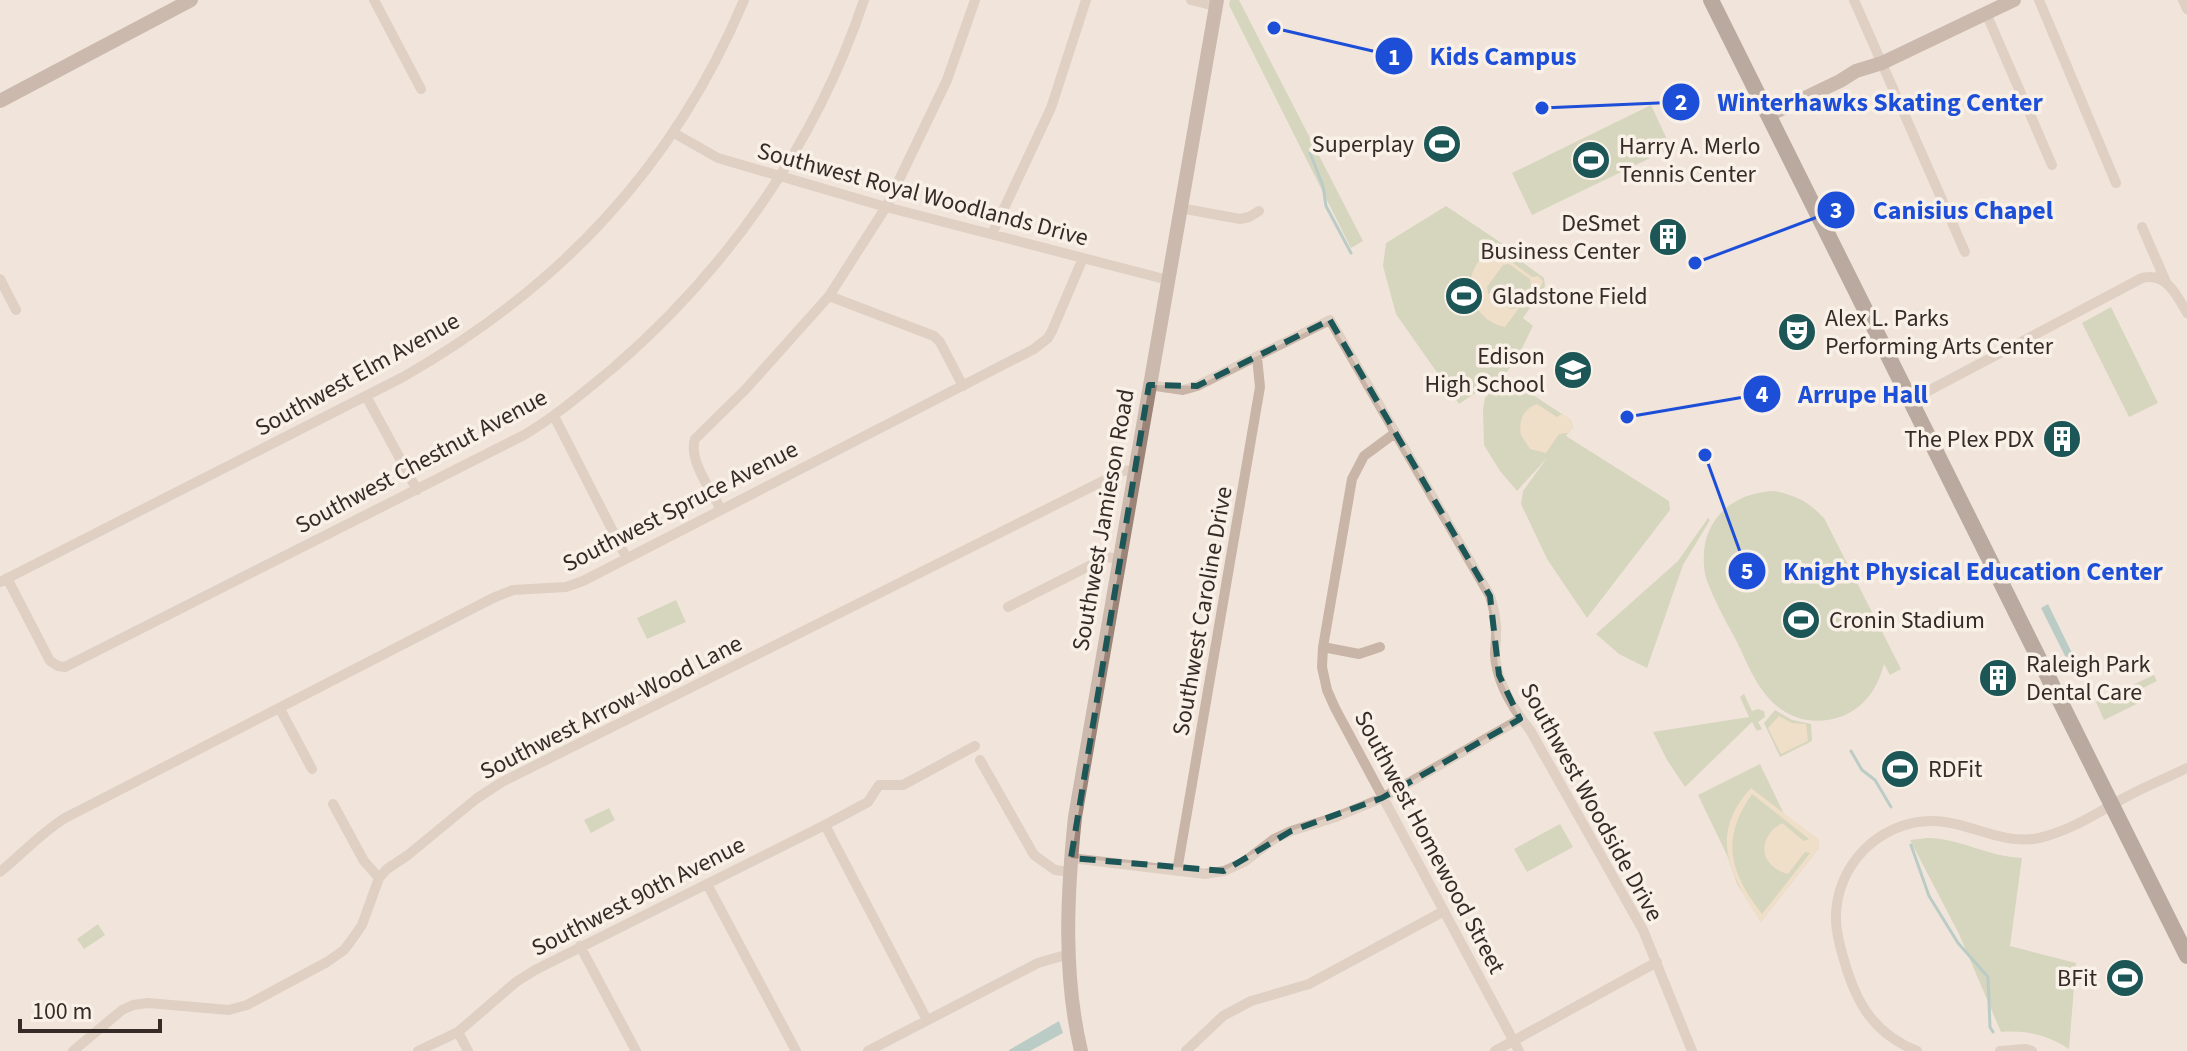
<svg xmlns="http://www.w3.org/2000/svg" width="2187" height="1051" viewBox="0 0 2187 1051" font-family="'Source Sans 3',sans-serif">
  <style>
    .green { fill: #b6c09b }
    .sand { fill: #edd5b1; fill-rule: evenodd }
    .water { fill: #7aaeae }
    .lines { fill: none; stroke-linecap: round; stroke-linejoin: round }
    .stream { stroke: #7aaeae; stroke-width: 3 }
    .street { stroke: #c9b5a7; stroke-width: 10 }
    .secondary { stroke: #9d8478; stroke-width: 14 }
    .primary { stroke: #786158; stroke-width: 16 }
    .marked { fill: none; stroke: #1d5657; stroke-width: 6; stroke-dasharray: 16 10; stroke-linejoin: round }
    .labels { text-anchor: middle; stroke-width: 7; stroke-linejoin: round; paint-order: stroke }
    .poi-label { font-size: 24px; fill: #362b27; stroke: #f9f0e7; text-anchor: start }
    .street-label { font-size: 24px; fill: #362b27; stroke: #f9f0e7 }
    .leader { fill: none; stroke: #1d4ed8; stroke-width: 3 }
    .callout-dot { fill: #1d4ed8; stroke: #f9f0e7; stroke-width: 3 }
    .mark-label { font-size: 24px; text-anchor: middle; font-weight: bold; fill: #fff }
    .callout-label { font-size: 26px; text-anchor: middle; font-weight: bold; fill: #1d4ed8; stroke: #f9f0e7; stroke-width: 7; stroke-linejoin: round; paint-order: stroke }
  </style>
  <rect width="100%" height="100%" fill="#f1e5db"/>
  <path class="green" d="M1230,0H1239L1363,241L1351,248L1229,5Z
    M1651,105L1671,148L1532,215L1512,173Z
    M1446,206L1515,252L1513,255L1544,278L1545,286L1523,318L1533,326L1522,348L1507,372L1459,404L1396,314L1383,266L1386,243Z
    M2111,307L2158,403L2129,417L2082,323Z
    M1506,377L1571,420L1573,427L1566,436L1669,501L1670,510L1587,618L1547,559L1521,504L1523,491L1547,458L1517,491L1500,471L1484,445L1483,409L1485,398Z
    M1774,491C1795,495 1809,502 1824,518L1901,669L1890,675L1884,664C1878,687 1866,706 1843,716C1832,720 1819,722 1807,720C1765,712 1752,673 1736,640C1725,620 1714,600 1706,578C1695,530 1724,493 1774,491Z
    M1708,518L1710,520L1683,565L1647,668L1619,654L1596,634L1678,561Z
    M676,600L686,622L647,639L637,618Z
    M2154,675L2157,681L2141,689L2145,700L2104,720L2096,702Z
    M1744,694L1752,711L1758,709L1764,711L1765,717L1758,722L1762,729L1757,731L1752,722L1685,787L1667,760L1653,732L1749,717L1740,697Z
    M1775,710L1792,720L1811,724L1812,741L1780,757L1764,723Z
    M1760,764L1784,814L1819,840V848L1761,922L1737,884L1727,855L1698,795Z
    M609,808L615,820L591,833L584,820Z
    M1560,824L1573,847L1527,872L1514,849Z
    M1927,838C1960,838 1989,857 2022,858L2010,946L2076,963L2069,1049C2048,1035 2026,1030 2001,1032L1959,934L1910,840Z
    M98,924L105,935L84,949L77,939Z"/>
  <path class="sand" d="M1494,249L1532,277L1538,276L1543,281L1541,287L1533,289L1505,327C1466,319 1457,267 1494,249ZM1509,264L1530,279L1531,287L1516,308L1510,309L1488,293L1487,287L1503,265Z
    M1537,404L1557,417L1562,414L1571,420L1573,427L1568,433L1559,434L1546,453L1530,449L1521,435C1518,421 1523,409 1537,404Z
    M1779,716L1792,723L1806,724L1808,741L1781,754L1768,728Z
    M1751,788L1819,840V848L1761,922C1731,877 1707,835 1751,788ZM1752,794L1809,839L1804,841L1782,823C1757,837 1758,866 1788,874L1805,852L1810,853L1762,914C1730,872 1720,840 1752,794Z"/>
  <path class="water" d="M2048,604L2073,655L2066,658L2041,608Z
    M1059,1021L1063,1033L1030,1051H1009V1050Z"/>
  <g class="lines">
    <path class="stream" d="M1310,153L1323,186L1326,206L1351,253
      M1851,751L1862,770L1875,780L1891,807
      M1911,845L1929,896L1958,943L1988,977L1990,1027L1993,1032"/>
    <path class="street" d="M374,0L421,89
      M1191,0L1215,6
      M1854,0L1965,252
      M2039,0L2116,183
      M2183,0L2187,9
      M1986,13L2052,165
      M674,133L718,158L886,207L1168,280
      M1180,208L1240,219L1249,217L1259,211
      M2142,227L2166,282
      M992,234L1051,108L1086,0
      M0,279L16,310
      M829,296L934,336L940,342L963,386
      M1149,385L1183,390L1197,386L1330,320L1490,596C1494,609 1497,621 1496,635C1496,641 1495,648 1495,654C1496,681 1514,710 1530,730L1643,930L1692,1051
      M366,396L417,490
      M1911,400L2142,278C2166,272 2177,295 2187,313
      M554,416L626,557
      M1395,433L1364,456L1352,479L1323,647L1322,667L1327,690L1335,708L1519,1051
      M720,508C711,490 688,460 695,439L745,390L829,296L886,207L947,80L975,0
      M7,578L50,661L58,666L65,667L524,435C556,416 584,392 612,369C727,270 816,144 864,0
      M0,582L403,377C559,288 674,167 744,0
      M1008,607L1107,557L1118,559
      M1323,647L1359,654L1380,647
      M280,709L312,769
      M980,760L1034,855L1055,870L1070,872
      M333,804L364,861L379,878
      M825,825L927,1020
      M1071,858L1205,874L1224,871L1244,862L1274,839L1291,831L1336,817L1382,798L1520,719
      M1177,871L1260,387L1257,357
      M0,872C22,854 41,833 65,818L493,598L513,590L566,587L583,581L1034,349L1048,338L1052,331L1083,258
      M707,884L796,1051
      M580,946L636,1051
      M458,1032L468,1051
      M73,1051L122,1010L133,1005L148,1003L229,1010L247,1005L327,962L344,950L353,938L362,925L379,878L387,869L408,855L476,799L502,782L1123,471L1134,470
      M418,1051L458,1032L516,982L535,970L825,825L868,802L879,785H903L975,746
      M868,1051L1038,963L1069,954
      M1186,1051L1223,1016L1251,1001L1309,984L1444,911
      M1495,1051L1657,962
      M1917,1051C1874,1034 1856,1003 1844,960C1840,947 1836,933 1836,919C1835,866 1879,821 1932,821C1968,821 2002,846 2039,838C2071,831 2098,812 2126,797C2146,786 2167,778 2187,768
      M2000,1051L2026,1049L2032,1051"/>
    <path class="secondary" d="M0,101L191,0
      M1769,115L1840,81L1856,71L1882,63L2014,0
      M1081,1051C1063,975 1067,894 1075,817L1217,0"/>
    <path class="primary" d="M1711,0L2187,956"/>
  </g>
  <path d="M0 0H2187V1051H0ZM1330,320L1490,596L1499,675L1520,719L1382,798L1291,831L1224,871L1071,858L1149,385L1197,386Z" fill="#f1e5db" fill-opacity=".55" fill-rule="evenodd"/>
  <path class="marked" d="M1330,320L1490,596L1499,675L1520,719L1382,798L1291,831L1224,871L1071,858L1149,385L1197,386Z"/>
  <defs>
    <symbol id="stadium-disc" viewBox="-11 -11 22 22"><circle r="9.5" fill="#1d5657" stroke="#f9f0e7"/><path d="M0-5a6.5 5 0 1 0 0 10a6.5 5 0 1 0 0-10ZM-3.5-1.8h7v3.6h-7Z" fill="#fff"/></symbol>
    <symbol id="building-disc" viewBox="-11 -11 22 22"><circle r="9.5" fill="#1d5657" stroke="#f9f0e7"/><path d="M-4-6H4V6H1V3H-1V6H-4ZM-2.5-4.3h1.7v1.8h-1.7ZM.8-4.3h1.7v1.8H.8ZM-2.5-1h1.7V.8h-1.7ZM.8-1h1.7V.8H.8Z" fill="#fff"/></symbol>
    <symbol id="theatre-disc" viewBox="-11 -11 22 22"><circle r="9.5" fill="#1d5657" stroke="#f9f0e7"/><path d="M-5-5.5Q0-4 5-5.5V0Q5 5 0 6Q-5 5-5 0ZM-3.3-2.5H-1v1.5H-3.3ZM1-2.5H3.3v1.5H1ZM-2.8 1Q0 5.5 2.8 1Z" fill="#fff"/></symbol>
    <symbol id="school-disc" viewBox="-11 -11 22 22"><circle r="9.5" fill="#1d5657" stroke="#f9f0e7"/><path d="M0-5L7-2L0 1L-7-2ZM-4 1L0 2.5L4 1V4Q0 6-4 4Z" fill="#fff"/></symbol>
  </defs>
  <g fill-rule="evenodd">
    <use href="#stadium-disc" x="1420" y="122" width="44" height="44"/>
    <use href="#stadium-disc" x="1569" y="138" width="44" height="44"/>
    <use href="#building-disc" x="1646" y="215" width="44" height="44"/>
    <use href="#stadium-disc" x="1442" y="274" width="44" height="44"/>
    <use href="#theatre-disc" x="1775" y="310" width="44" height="44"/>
    <use href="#school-disc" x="1551" y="348" width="44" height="44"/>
    <use href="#building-disc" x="2040" y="417" width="44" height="44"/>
    <use href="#stadium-disc" x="1779" y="598" width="44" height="44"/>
    <use href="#building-disc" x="1976" y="656" width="44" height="44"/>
    <use href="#stadium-disc" x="1878" y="747" width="44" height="44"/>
    <use href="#stadium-disc" x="2103" y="956" width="44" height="44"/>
  </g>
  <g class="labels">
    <g class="poi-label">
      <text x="1414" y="152" text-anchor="end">Superplay</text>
      <text x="1619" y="154">Harry A. Merlo<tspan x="1619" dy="28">Tennis Center</tspan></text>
      <text x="1640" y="231" text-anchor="end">DeSmet<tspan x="1640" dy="28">Business Center</tspan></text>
      <text x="1492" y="304">Gladstone Field</text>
      <text x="1825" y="326">Alex L. Parks<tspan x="1825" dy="28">Performing Arts Center</tspan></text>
      <text x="1545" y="364" text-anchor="end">Edison<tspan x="1545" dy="28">High School</tspan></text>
      <text x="2034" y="447" text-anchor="end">The Plex PDX</text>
      <text x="1829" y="628">Cronin Stadium</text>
      <text x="2026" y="672">Raleigh Park<tspan x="2026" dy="28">Dental Care</tspan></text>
      <text x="1928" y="777">RDFit</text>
      <text x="2097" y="986" text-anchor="end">BFit</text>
    </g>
    <g class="street-label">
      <text transform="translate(923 194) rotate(15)" y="8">Southwest Royal Woodlands Drive</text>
      <text transform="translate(357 374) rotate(-29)" y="8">Southwest Elm Avenue</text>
      <text transform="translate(421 461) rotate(-28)" y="8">Southwest Chestnut Avenue</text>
      <text transform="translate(680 506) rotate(-27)" y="8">Southwest Spruce Avenue</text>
      <text transform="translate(1103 520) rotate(-80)" y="8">Southwest Jamieson Road</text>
      <text transform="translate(1202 611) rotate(-80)" y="8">Southwest Caroline Drive</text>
      <text transform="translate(611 707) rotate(-27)" y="8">Southwest Arrow-Wood Lane</text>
      <text transform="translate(1592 802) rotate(61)" y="8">Southwest Woodside Drive</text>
      <text transform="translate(1430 842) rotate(62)" y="8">Southwest Homewood Street</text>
      <text transform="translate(638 896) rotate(-27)" y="8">Southwest 90th Avenue</text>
    </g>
  </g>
  <path class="leader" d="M1274 28L1394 56M1542 108L1681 102M1695 263L1836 210M1627 417L1762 394M1705 455L1747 571"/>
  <g class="callout-dot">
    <circle cx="1274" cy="28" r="8"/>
    <circle cx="1542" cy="108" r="8"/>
    <circle cx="1695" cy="263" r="8"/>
    <circle cx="1627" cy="417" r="8"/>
    <circle cx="1705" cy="455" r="8"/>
    <circle cx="1394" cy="56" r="20"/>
    <circle cx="1681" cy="102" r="20"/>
    <circle cx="1836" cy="210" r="20"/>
    <circle cx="1762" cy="394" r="20"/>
    <circle cx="1747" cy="571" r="20"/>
  </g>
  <g class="mark-label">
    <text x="1394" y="65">1</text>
    <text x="1681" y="110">2</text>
    <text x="1836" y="218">3</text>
    <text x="1762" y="402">4</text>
    <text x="1747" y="579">5</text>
  </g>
  <g class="callout-label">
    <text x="1503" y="65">Kids Campus</text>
    <text x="1880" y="111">Winterhawks Skating Center</text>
    <text x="1963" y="219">Canisius Chapel</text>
    <text x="1863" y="403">Arrupe Hall</text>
    <text x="1973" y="580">Knight Physical Education Center</text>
  </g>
  <path d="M20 1019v12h140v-12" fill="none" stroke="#362b27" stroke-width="4"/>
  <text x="32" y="1019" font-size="24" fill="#362b27" stroke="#f9f0e7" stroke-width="6" paint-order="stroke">100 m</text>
</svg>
